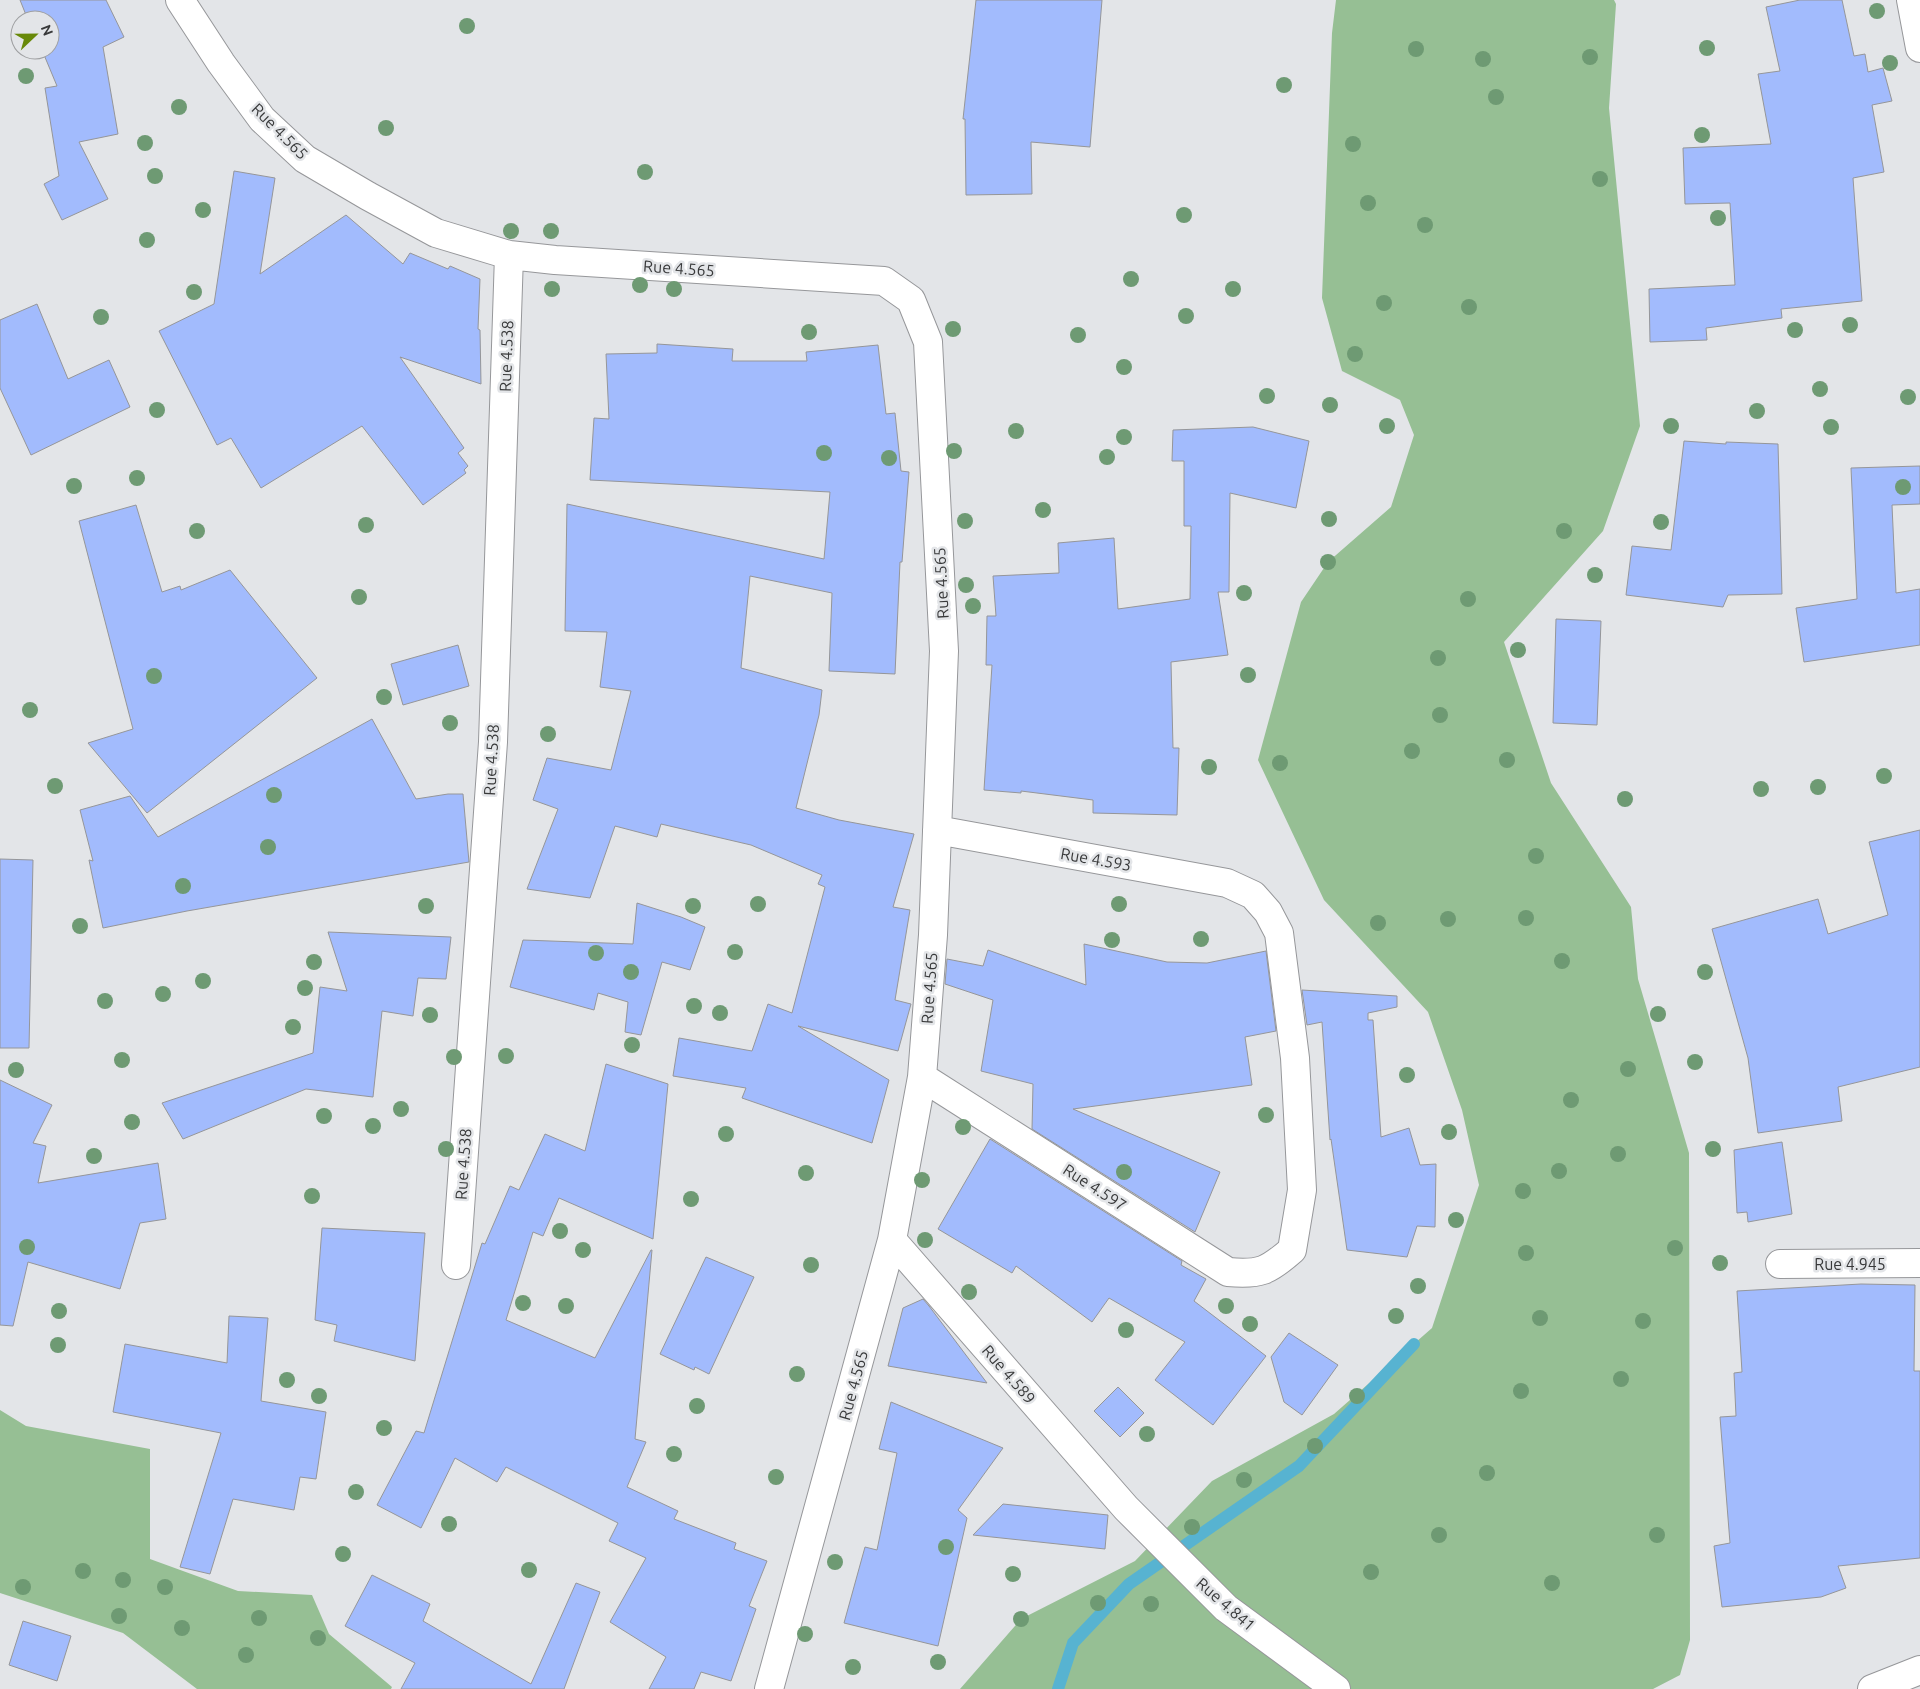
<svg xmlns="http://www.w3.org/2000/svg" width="1920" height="1689" viewBox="0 0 1920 1689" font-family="Ubuntu,sans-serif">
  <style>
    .green { fill: #96bf94 }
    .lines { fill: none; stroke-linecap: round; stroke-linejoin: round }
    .stream { stroke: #57b3d1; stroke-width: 12 }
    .building { fill: #a2bbfd; stroke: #959699 }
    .minor-casing { stroke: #96979a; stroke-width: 30 }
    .minor { stroke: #fff; stroke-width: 28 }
    .tree { fill: #6e9a73 }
    .labels { text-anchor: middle; stroke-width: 5; stroke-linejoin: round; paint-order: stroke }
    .street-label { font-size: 16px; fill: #38393a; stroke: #e3e5e8 }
  </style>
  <rect width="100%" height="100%" fill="#e3e5e8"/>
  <path class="green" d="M1336,0H1614L1616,4L1609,108L1640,426L1603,531L1504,642L1551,783L1631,907L1638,979L1689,1153L1690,1640L1680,1675L1653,1689H960L1021,1619L1135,1561L1212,1481L1334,1414L1432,1328L1479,1185L1462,1110L1428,1012L1324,900L1258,760L1301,602L1328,562L1391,507L1414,435L1400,400L1342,371L1322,298L1332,33Z
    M0,1410L26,1426L150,1449V1559L238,1591L312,1595L329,1634L392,1687L391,1689H197L123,1633L0,1593Z"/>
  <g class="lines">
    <path class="stream" d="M1058,1689L1073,1643L1129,1584L1299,1466L1414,1344"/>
  </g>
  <path class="building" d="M20,0H106L124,37L103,47L118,134L79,142L108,199L62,220L44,184L59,176L45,88L57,86L42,50H50V20H28Z
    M976,0H1102L1090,147L1031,142L1032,194L966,195L965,119H963Z
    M1800,0H1842L1854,56L1865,54L1868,72L1883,68L1892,101L1872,105L1884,172L1853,178L1862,301L1781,309L1782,318L1706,328L1707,340L1650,342L1649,289L1735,285L1730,203L1685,204L1683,148L1771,144L1758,74L1780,71L1766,7Z
    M234,171L275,178L260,274L346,215L403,264L410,253L448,269L450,266L480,279L478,329L480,330L481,384L400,357L464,448L458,453L468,466L464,470L466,473L423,505L362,426L261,488L231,438L217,445L159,331L214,304Z
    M37,304L68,379L109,360L130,407L31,455L0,388V320Z
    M657,344L733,349L732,361H807L806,352L878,345L886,414L895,413L901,471L909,472L902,562H900L895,674L829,671L832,593L750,576L741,668L822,690L819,715L796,808L839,820L914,834L893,907L910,910L895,1000L911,1004L898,1051L798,1026L889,1080L872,1143L742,1098L746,1088L673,1076L679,1038L752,1051L768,1004L792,1013L825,887L818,884L822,875L751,845L661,824L657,837L615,826L590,898L527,889L558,809L533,800L547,758L611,770L631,691L600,687L607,632L565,631L567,504L824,559L830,492L590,480L594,418L609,419L606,354L657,353Z
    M1253,427L1309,441L1296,508L1230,493L1229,592H1218L1228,655L1171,662L1173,748H1179L1177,815L1093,813V800L1021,791V793L984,790L992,665H986L987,616H996L993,576L1059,573L1058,543L1114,538L1118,609L1190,599L1191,526H1184V461H1172L1173,430Z
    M1684,441L1726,444V442L1778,444L1782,594L1728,595L1723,607L1626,595L1632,546L1671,550Z
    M1920,466V504L1892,505L1896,593L1920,589V645L1804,662L1796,608L1857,599L1851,468Z
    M136,505L162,592L180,586L181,590L230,570L317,678L147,813L88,743L133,729L79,521Z
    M1556,619L1601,621L1597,725L1553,723Z
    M458,645L469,686L403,705L391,664Z
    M372,719L416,799L448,794H463L469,862L187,911L103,928L89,860L93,861L80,810L130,796L158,837Z
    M1920,830V1067L1838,1087L1842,1121L1758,1133L1748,1058L1712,929L1818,899L1828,934L1888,915L1869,842Z
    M0,859L33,860L29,1048H0Z
    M637,903L681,917L705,927L690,970L662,962L641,1035L625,1032L628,1002L598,993L594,1010L510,987L523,940L633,944Z
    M328,932L451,937L446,979L418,978L413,1016L382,1011L373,1097L306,1089L183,1139L162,1103L313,1053L320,987L347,991Z
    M1084,944L1167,962L1207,963L1266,951L1276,1031L1245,1037L1252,1085L1073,1109L1220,1172L1195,1232L1032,1129L1033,1084L981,1071L993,1000L945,984L947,959L983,966L988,950L1086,985Z
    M1302,990L1397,996V1007L1368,1013V1020H1373L1381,1137L1409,1128L1420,1165L1436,1164L1435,1227L1417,1226L1407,1257L1347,1250L1331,1139L1330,1140L1322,1022L1307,1025Z
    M606,1064L668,1084L653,1239L559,1198L543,1236L533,1232L506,1320L595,1358L651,1250H652L635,1439L646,1442L627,1487L678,1511L674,1519L736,1543L734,1549L767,1561L749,1606L756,1609L731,1681L701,1672L694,1689H649L666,1657L610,1622L646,1558L609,1541L618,1523L506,1467L497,1482L455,1458L421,1528L377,1505L416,1431L424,1433L482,1243L485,1244L510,1186L519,1190L545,1134L585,1151Z
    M0,1080L52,1105L33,1143L46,1146L38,1183L158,1163L166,1219L140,1223L120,1289L28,1262L13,1326L0,1325Z
    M990,1139L1182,1261L1181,1265L1206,1279L1194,1301L1266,1356L1213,1425L1155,1380L1185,1342L1109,1298L1092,1322L1016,1266L1012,1273L938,1229Z
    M1782,1142L1792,1214L1748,1222L1747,1212L1737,1213L1734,1150Z
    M322,1228L425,1233L415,1361L334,1341L337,1325L315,1320Z
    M706,1257L754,1277L709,1374L695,1367L694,1370L660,1354Z
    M1861,1284L1915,1285L1914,1371H1920V1558L1838,1566L1846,1588L1821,1597L1722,1607L1714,1546L1730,1543L1720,1417L1736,1416L1734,1373L1742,1372L1737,1291Z
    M923,1299L929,1306L987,1383L888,1366L903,1308Z
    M229,1316L268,1318L261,1401L326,1412L316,1479L300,1477L294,1510L233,1499L210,1574L180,1567L221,1433L113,1412L125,1344L227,1363Z
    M1289,1333L1338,1365L1302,1415L1284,1402L1271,1357Z
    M1118,1387L1144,1413L1120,1437L1094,1411Z
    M891,1402L1003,1448L958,1510L967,1518L938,1646L844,1623L865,1547L877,1550L897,1453L879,1449Z
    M1003,1504L1108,1515L1105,1549L973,1535Z
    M372,1575L430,1604L423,1621L531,1684L576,1583L600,1592L564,1689H401L415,1663L345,1626Z
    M23,1621L71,1636L57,1681L9,1665Z"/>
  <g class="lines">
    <defs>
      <path id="minor" d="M180,0L221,63L262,119L305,159L368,196L436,233L509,255L555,260L884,281L911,300L928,342L944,651L933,935L922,1077L892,1240L769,1689
        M1911,0L1920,48
        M922,1077L1228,1272C1260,1275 1268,1271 1292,1250L1302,1190L1295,1058L1279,933L1268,912L1253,895L1227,883L937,830
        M892,1240L1126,1508L1226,1608L1336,1689
        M1780,1264L1920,1263
        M456,1265L493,742L509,255
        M1872,1689L1920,1670"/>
    </defs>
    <use href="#minor" class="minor-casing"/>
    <use href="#minor" class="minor"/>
  </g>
  <g class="tree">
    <circle cx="1877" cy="11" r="8"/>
    <circle cx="467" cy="26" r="8"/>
    <circle cx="1707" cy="48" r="8"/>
    <circle cx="1416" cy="49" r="8"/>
    <circle cx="1590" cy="57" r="8"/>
    <circle cx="1483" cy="59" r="8"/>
    <circle cx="1890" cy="63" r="8"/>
    <circle cx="26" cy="76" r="8"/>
    <circle cx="1284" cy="85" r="8"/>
    <circle cx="1496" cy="97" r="8"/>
    <circle cx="179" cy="107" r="8"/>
    <circle cx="386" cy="128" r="8"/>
    <circle cx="1702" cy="135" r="8"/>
    <circle cx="145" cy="143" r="8"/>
    <circle cx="1353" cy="144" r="8"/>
    <circle cx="645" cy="172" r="8"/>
    <circle cx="155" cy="176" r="8"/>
    <circle cx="1600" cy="179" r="8"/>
    <circle cx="1368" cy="203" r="8"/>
    <circle cx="203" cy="210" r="8"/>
    <circle cx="1184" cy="215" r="8"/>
    <circle cx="1718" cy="218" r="8"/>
    <circle cx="1425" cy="225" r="8"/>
    <circle cx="511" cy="231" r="8"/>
    <circle cx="551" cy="231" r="8"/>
    <circle cx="147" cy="240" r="8"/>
    <circle cx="1131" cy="279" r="8"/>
    <circle cx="640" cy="285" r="8"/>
    <circle cx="552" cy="289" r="8"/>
    <circle cx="674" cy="289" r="8"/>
    <circle cx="1233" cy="289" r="8"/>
    <circle cx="194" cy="292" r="8"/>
    <circle cx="1384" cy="303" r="8"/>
    <circle cx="1469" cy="307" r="8"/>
    <circle cx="1186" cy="316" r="8"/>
    <circle cx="101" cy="317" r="8"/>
    <circle cx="1850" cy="325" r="8"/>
    <circle cx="953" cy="329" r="8"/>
    <circle cx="1795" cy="330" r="8"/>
    <circle cx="809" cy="332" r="8"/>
    <circle cx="1078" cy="335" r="8"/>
    <circle cx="1355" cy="354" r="8"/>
    <circle cx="1124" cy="367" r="8"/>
    <circle cx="1820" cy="389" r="8"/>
    <circle cx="1267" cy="396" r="8"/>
    <circle cx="1908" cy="397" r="8"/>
    <circle cx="1330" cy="405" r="8"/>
    <circle cx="157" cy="410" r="8"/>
    <circle cx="1757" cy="411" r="8"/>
    <circle cx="1387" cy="426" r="8"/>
    <circle cx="1671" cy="426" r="8"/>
    <circle cx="1831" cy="427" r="8"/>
    <circle cx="1016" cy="431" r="8"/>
    <circle cx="1124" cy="437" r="8"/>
    <circle cx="954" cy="451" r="8"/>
    <circle cx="824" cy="453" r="8"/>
    <circle cx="1107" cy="457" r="8"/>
    <circle cx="889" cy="458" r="8"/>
    <circle cx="137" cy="478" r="8"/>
    <circle cx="74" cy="486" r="8"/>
    <circle cx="1903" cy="487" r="8"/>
    <circle cx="1043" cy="510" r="8"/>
    <circle cx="1329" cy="519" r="8"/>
    <circle cx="965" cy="521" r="8"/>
    <circle cx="1661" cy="522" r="8"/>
    <circle cx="366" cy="525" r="8"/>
    <circle cx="197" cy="531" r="8"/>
    <circle cx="1564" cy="531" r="8"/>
    <circle cx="1328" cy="562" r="8"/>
    <circle cx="1595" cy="575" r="8"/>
    <circle cx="966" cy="585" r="8"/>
    <circle cx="1244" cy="593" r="8"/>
    <circle cx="359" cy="597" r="8"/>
    <circle cx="1468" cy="599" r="8"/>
    <circle cx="973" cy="606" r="8"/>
    <circle cx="1518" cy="650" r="8"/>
    <circle cx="1438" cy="658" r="8"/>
    <circle cx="1248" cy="675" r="8"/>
    <circle cx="154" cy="676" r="8"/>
    <circle cx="384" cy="697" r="8"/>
    <circle cx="30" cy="710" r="8"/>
    <circle cx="1440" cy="715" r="8"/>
    <circle cx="450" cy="723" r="8"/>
    <circle cx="548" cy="734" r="8"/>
    <circle cx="1412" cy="751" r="8"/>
    <circle cx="1507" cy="760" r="8"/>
    <circle cx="1280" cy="763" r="8"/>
    <circle cx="1209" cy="767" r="8"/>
    <circle cx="1884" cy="776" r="8"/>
    <circle cx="55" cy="786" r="8"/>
    <circle cx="1818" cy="787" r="8"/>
    <circle cx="1761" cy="789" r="8"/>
    <circle cx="274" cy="795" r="8"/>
    <circle cx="1625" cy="799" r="8"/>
    <circle cx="268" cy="847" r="8"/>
    <circle cx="1536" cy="856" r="8"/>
    <circle cx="183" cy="886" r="8"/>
    <circle cx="758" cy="904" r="8"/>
    <circle cx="1119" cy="904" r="8"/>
    <circle cx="426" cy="906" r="8"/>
    <circle cx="693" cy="906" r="8"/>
    <circle cx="1526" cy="918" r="8"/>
    <circle cx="1448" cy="919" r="8"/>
    <circle cx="1378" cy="923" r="8"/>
    <circle cx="80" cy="926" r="8"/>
    <circle cx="1201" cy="939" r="8"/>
    <circle cx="1112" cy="940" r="8"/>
    <circle cx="735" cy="952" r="8"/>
    <circle cx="596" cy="953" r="8"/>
    <circle cx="1562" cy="961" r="8"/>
    <circle cx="314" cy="962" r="8"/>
    <circle cx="631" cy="972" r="8"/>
    <circle cx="1705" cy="972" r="8"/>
    <circle cx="203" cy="981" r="8"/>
    <circle cx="305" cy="988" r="8"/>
    <circle cx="163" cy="994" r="8"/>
    <circle cx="105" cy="1001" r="8"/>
    <circle cx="694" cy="1006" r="8"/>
    <circle cx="720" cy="1013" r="8"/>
    <circle cx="1658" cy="1014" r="8"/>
    <circle cx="430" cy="1015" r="8"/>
    <circle cx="293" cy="1027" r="8"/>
    <circle cx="632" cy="1045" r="8"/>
    <circle cx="506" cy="1056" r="8"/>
    <circle cx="454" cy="1057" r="8"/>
    <circle cx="122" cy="1060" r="8"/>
    <circle cx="1695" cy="1062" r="8"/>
    <circle cx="1628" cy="1069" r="8"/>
    <circle cx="16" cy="1070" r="8"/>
    <circle cx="1407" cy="1075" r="8"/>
    <circle cx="1571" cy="1100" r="8"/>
    <circle cx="401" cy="1109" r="8"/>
    <circle cx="1266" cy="1115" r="8"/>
    <circle cx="324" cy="1116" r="8"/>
    <circle cx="132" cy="1122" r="8"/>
    <circle cx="373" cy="1126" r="8"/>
    <circle cx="963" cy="1127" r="8"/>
    <circle cx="1449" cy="1132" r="8"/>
    <circle cx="726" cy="1134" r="8"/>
    <circle cx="446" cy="1149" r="8"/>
    <circle cx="1713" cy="1149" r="8"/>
    <circle cx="1618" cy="1154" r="8"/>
    <circle cx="94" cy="1156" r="8"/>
    <circle cx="1559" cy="1171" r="8"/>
    <circle cx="1124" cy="1172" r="8"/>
    <circle cx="806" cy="1173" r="8"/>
    <circle cx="922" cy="1180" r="8"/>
    <circle cx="1523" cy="1191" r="8"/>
    <circle cx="312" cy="1196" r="8"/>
    <circle cx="691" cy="1199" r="8"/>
    <circle cx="1456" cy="1220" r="8"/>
    <circle cx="560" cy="1231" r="8"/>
    <circle cx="925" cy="1240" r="8"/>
    <circle cx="27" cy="1247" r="8"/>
    <circle cx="1675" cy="1248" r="8"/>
    <circle cx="583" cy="1250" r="8"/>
    <circle cx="1526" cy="1253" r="8"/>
    <circle cx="1720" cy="1263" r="8"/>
    <circle cx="811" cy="1265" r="8"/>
    <circle cx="1418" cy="1286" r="8"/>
    <circle cx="969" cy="1292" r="8"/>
    <circle cx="523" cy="1303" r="8"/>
    <circle cx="566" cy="1306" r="8"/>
    <circle cx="1226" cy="1306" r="8"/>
    <circle cx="59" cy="1311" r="8"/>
    <circle cx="1396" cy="1316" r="8"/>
    <circle cx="1540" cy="1318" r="8"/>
    <circle cx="1643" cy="1321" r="8"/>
    <circle cx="1250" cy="1324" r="8"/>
    <circle cx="1126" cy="1330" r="8"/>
    <circle cx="58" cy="1345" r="8"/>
    <circle cx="797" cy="1374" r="8"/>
    <circle cx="1621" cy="1379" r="8"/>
    <circle cx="287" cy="1380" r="8"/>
    <circle cx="1521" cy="1391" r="8"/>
    <circle cx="319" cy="1396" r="8"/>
    <circle cx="1357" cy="1396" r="8"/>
    <circle cx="697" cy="1406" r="8"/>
    <circle cx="384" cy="1428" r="8"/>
    <circle cx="1147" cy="1434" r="8"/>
    <circle cx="1315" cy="1446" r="8"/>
    <circle cx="674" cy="1454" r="8"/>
    <circle cx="1487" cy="1473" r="8"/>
    <circle cx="776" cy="1477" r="8"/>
    <circle cx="1244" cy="1480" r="8"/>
    <circle cx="356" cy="1492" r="8"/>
    <circle cx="449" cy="1524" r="8"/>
    <circle cx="1192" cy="1527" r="8"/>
    <circle cx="1439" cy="1535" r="8"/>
    <circle cx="1657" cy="1535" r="8"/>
    <circle cx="946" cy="1547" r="8"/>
    <circle cx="343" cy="1554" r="8"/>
    <circle cx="835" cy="1562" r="8"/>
    <circle cx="529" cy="1570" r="8"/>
    <circle cx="83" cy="1571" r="8"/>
    <circle cx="1371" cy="1572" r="8"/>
    <circle cx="1013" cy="1574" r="8"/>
    <circle cx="123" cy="1580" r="8"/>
    <circle cx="1552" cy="1583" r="8"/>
    <circle cx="23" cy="1587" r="8"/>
    <circle cx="165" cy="1587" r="8"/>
    <circle cx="1098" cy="1603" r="8"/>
    <circle cx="1151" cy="1604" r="8"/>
    <circle cx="119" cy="1616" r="8"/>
    <circle cx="259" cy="1618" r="8"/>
    <circle cx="1021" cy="1619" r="8"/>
    <circle cx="182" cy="1628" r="8"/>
    <circle cx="805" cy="1634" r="8"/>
    <circle cx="318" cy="1638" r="8"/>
    <circle cx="246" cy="1655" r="8"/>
    <circle cx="938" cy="1662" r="8"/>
    <circle cx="853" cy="1667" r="8"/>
  </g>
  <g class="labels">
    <g class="street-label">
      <text transform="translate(280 131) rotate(45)" y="6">Rue 4.565</text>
      <text transform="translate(679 268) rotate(4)" y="6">Rue 4.565</text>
      <text transform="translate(506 356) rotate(-88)" y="6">Rue 4.538</text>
      <text transform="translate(941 583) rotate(-93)" y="6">Rue 4.565</text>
      <text transform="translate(491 760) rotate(-87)" y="6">Rue 4.538</text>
      <text transform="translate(1096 859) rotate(10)" y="6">Rue 4.593</text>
      <text transform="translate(929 988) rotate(-86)" y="6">Rue 4.565</text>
      <text transform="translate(463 1164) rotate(-86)" y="6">Rue 4.538</text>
      <text transform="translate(1095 1187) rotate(33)" y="6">Rue 4.597</text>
      <text x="1850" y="1270">Rue 4.945</text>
      <text transform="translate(1009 1374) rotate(49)" y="6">Rue 4.589</text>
      <text transform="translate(853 1385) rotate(-75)" y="6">Rue 4.565</text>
      <text transform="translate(1226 1604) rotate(41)" y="6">Rue 4.841</text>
    </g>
  </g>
  <g transform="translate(35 35) rotate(68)"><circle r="24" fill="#e3e5e8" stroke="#9fa0a2"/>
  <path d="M0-4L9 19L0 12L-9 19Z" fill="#688909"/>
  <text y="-8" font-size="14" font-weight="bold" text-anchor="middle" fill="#38393a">N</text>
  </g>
</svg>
